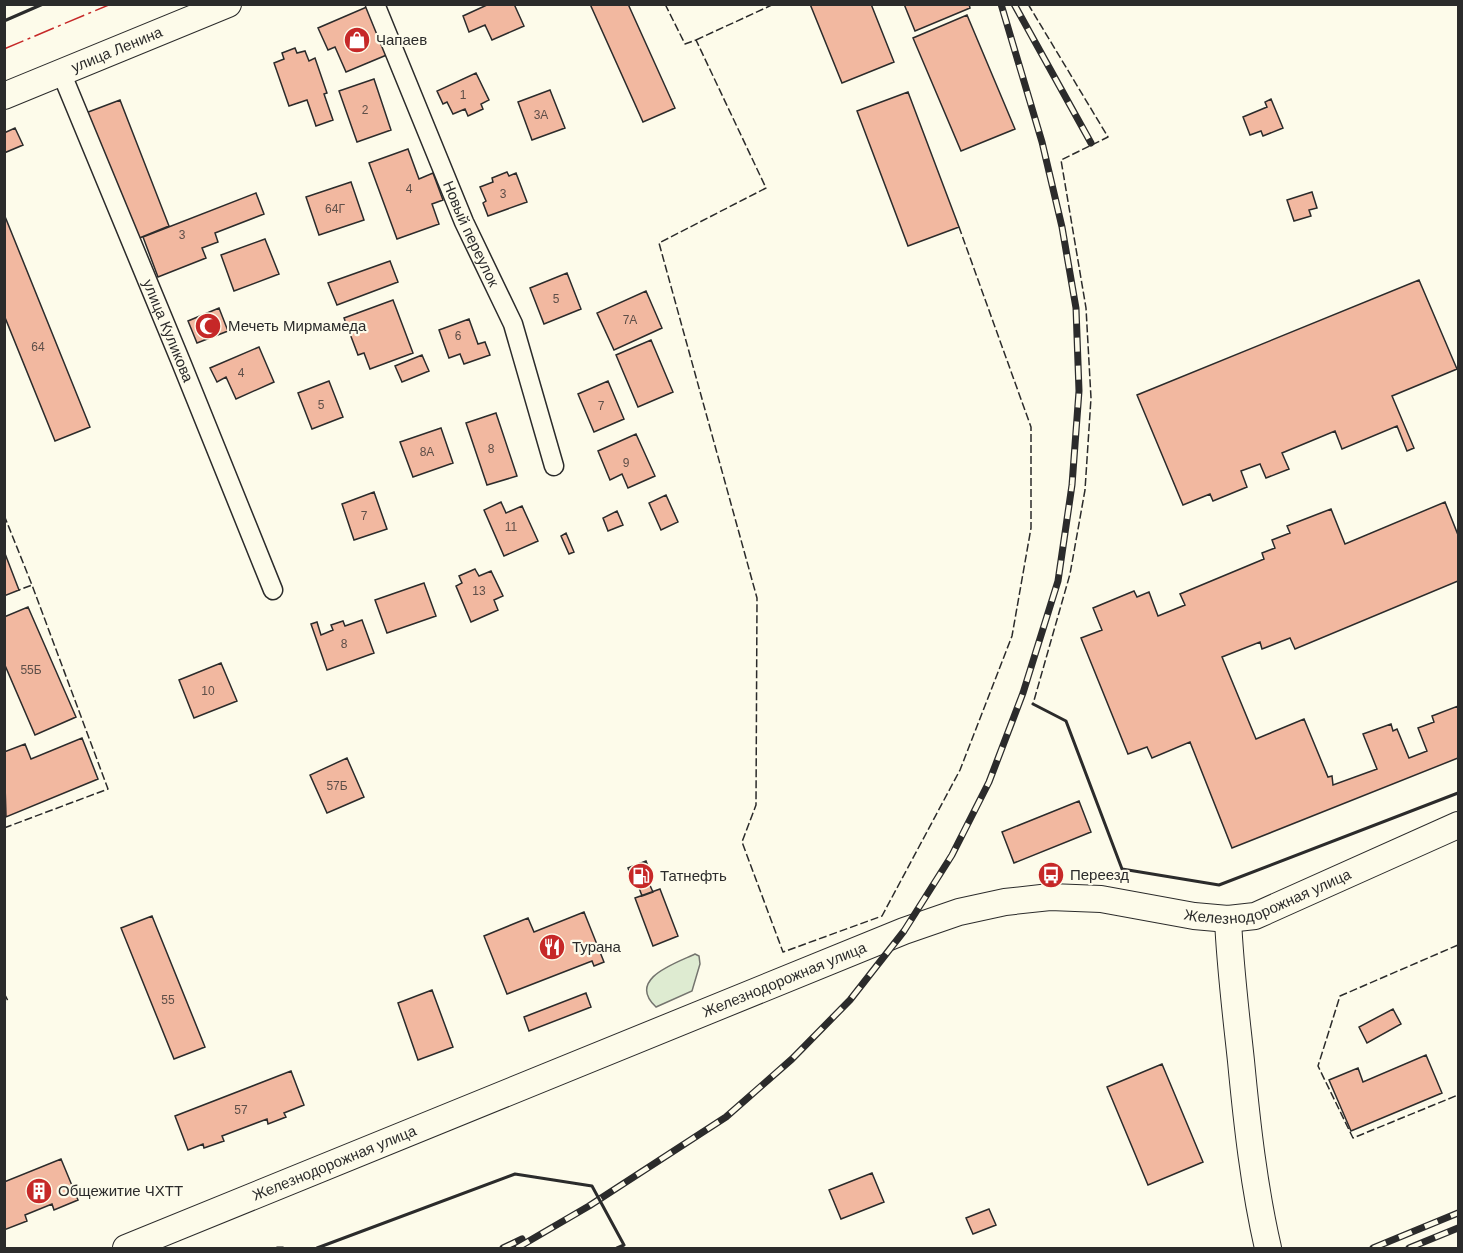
<svg xmlns="http://www.w3.org/2000/svg" width="1463" height="1253" viewBox="0 0 1463 1253" font-family="Helvetica,sans-serif">
  <style>
    .green { fill: #deebd1; stroke: #74746e; stroke-width: 1.5 }
    .building { fill: #f2b8a0; stroke: #2b2b2b; stroke-width: 1.5 }
    .lines { fill: none; stroke-linecap: round; stroke-linejoin: round }
    .street-casing { stroke: #2b2b2b; stroke-width: 21 }
    .secondary-casing { stroke: #2b2b2b; stroke-width: 28 }
    .street { stroke: #fdfbea; stroke-width: 18 }
    .secondary { stroke: #fdfbea; stroke-width: 26 }
    .rail-casing { stroke: #2b2b2b; stroke-width: 7 }
    .rail { stroke: #fdfbea; stroke-width: 4.5; stroke-dasharray: 14; stroke-linecap: butt }
    .fence { stroke: #2b2b2b; stroke-width: 1.5; stroke-dasharray: 8 3; stroke-linecap: butt }
    .wall { stroke: #2b2b2b; stroke-width: 3 }
    .power { stroke: #c62828; stroke-width: 1.5; stroke-dasharray: 21 4.5 3 4.5; stroke-linecap: butt }
    .labels { text-anchor: middle; stroke-width: 4.5; stroke-linejoin: round; paint-order: stroke }
    .number-label { font-size: 12px; fill: #5d4e48 }
    .poi-label { font-size: 15px; fill: #2b2b2b; stroke: #fdfbea; text-anchor: start }
    .street-label { font-size: 15px; fill: #2b2b2b; stroke: #fdfbea }
  </style>
  <rect width="100%" height="100%" fill="#fdfbea"/>
  <path class="green" d="M695,954L699,956L700,964L692,991L656,1007C626,979 676,963 695,954Z"/>
  <path class="building" d="M489,4H514L524,26L492,40L485,25L469,32L463,16Z
    M590,4H628L675,108L643,122Z
    M810,4H871L894,62L842,83Z
    M904,4H969L970,8L915,31Z
    M369,6L389,54L346,72L335,47L328,50L318,28Z
    M967,15L1015,129L961,151L913,38Z
    M295,48L297,53L305,51L309,61L315,58L327,93L324,94L333,120L316,126L307,100L289,106L274,63L284,59L282,53Z
    M476,73L489,100L481,104L483,109L468,116L465,109L453,114L447,102L443,104L437,91Z
    M374,79L391,130L357,142L339,91Z
    M550,90L565,128L532,140L518,102Z
    M908,92L959,227L908,246L857,111Z
    M1271,99L1283,128L1263,136L1261,131L1250,135L1243,117L1267,107L1265,102Z
    M120,100L169,226L132,241L83,114Z
    M15,128L23,145L4,153V133Z
    M408,149L419,179L433,173L443,200L432,204L439,224L397,239L369,163Z
    M507,172L509,176L516,173L527,202L488,216L483,203L486,201L480,187L493,182L492,178Z
    M351,182L364,220L319,235L306,197Z
    M1312,192L1317,208L1309,210L1311,216L1294,221L1287,200Z
    M256,193L264,214L215,233L218,242L202,248L206,258L158,277L143,237Z
    M4,214L90,427L55,441L4,315Z
    M265,239L279,274L234,291L221,255Z
    M390,261L398,282L337,305L328,283Z
    M567,273L581,309L544,324L530,288Z
    M1419,280L1457,369L1392,396L1414,448L1407,451L1397,426L1342,449L1335,431L1282,453L1289,469L1266,478L1260,464L1241,471L1247,487L1213,501L1210,494L1183,505L1137,395Z
    M646,291L662,328L614,350L597,313Z
    M393,300L413,353L370,369L364,353L358,355L344,318Z
    M219,308L228,331L197,343L188,321Z
    M469,319L478,344L485,342L490,355L464,364L460,354L449,358L439,330Z
    M651,340L673,392L638,407L616,355Z
    M259,347L274,382L236,399L226,377L217,382L210,368Z
    M422,355L429,371L402,382L395,366Z
    M329,381L343,417L312,429L298,393Z
    M608,381L624,419L594,432L578,394Z
    M496,413L517,476L487,485L466,423Z
    M441,428L453,463L413,477L400,442Z
    M636,434L655,476L628,488L622,474L610,480L598,451Z
    M374,492L387,529L354,540L342,504Z
    M666,495L678,522L661,530L649,503Z
    M501,502L506,513L522,506L538,541L504,556L484,510Z
    M1445,502L1458,535V581L1295,649L1290,638L1262,649L1260,642L1222,657L1256,739L1304,719L1328,777L1332,776L1333,785L1377,769L1363,734L1391,724L1393,731L1397,729L1409,758L1427,751L1418,728L1434,722L1432,716L1458,706V758L1232,848L1190,742L1152,758L1147,747L1128,754L1081,638L1102,630L1093,608L1134,591L1137,597L1149,592L1158,616L1185,605L1180,594L1264,559L1262,553L1275,548L1272,540L1290,533L1287,526L1331,509L1345,544Z
    M617,511L623,525L608,531L603,518Z
    M566,533L574,552L569,554L561,536Z
    M4,551L19,590L4,596Z
    M475,569L479,576L491,571L503,596L494,600L498,610L471,622L456,586L462,583L459,576Z
    M424,583L436,616L387,633L375,600Z
    M28,607L76,717L35,735L4,663V617Z
    M362,620L374,653L327,670L311,624L317,622L321,635L333,630L331,625L343,621L345,626Z
    M221,663L237,701L194,718L179,680Z
    M82,738L98,779L6,817L4,752L25,744L31,759Z
    M347,758L364,797L327,813L310,775Z
    M1079,801L1091,832L1014,863L1002,832Z
    M646,861L653,879L635,886L628,868Z
    M648,881L653,892L642,896L638,885Z
    M660,889L678,936L653,946L635,898Z
    M584,912L604,962L594,966L592,961L507,994L484,936L528,918L534,932Z
    M152,916L205,1047L174,1059L121,928Z
    M432,990L453,1047L418,1060L398,1003Z
    M586,993L591,1007L529,1031L524,1017Z
    M1393,1009L1401,1024L1367,1043L1359,1027Z
    M1426,1055L1442,1093L1351,1131L1329,1080L1358,1068L1363,1082Z
    M1162,1064L1203,1162L1148,1185L1107,1087Z
    M291,1071L304,1105L284,1113L286,1117L268,1124L267,1119L222,1136L224,1141L204,1148L203,1144L188,1150L175,1116Z
    M61,1159L78,1200L54,1210L52,1204L25,1215L27,1221L4,1230V1182Z
    M872,1173L884,1202L841,1219L829,1190Z
    M989,1209L996,1225L973,1234L966,1218Z"/>
  <g class="lines">
    <defs>
      <g id="street">
        <path id="s1" d="M375,4L464,222L513,324L554,466"/>
        <path id="s2" d="M61,72L181,362L273,590"/>
      </g>
      <g id="secondary">
        <path id="s3" d="M4,96L228,4"/>
        <path d="M1228,919C1230,967 1236,1014 1241,1061C1247,1124 1254,1187 1268,1248"/>
        <path id="s4" d="M126,1248L904,931L959,912L1005,902L1050,897L1101,899L1194,916L1228,919L1255,916L1458,825"/>
      </g>
    </defs>
    <use href="#street" class="street-casing"/>
    <use href="#secondary" class="secondary-casing"/>
    <use href="#street" class="street"/>
    <use href="#secondary" class="secondary"/>
    <defs>
      <path id="rail" d="M1014,4L1091,143
        M503,1248L522,1239
        M517,1248L589,1206L726,1117L792,1059L850,1000L904,931L952,855L989,782L1023,693L1058,581L1072,485L1079,391L1076,308L1062,227L1042,142L1001,4
        M1373,1248L1458,1213
        M1409,1248L1458,1228"/>
    </defs>
    <use href="#rail" class="rail-casing"/>
    <use href="#rail" class="rail"/>
    <path class="fence" d="M665,4L685,44L696,40L766,188L659,243L757,598L756,805L742,842L783,952L882,916L960,770L1012,636L1031,528V427L959,227
      M1028,4L1108,137L1061,160L1086,308L1091,398L1085,490L1070,574L1033,704
      M696,40L774,4
      M4,515L32,585
      M4,828L108,789L32,585L19,590
      M1458,945L1340,996L1318,1066L1353,1138L1458,1095
      M4,993L8,1001L4,1002"/>
    <path class="wall" d="M4,21L43,4
      M1033,704L1066,721L1122,869L1219,885L1458,793
      M277,1248H283
      M317,1248L515,1174L592,1186L624,1245L617,1248"/>
    <path class="power" d="M4,49L111,4"/>
  </g>
  <defs>
    <symbol id="shop-disc" viewBox="-11 -11 22 22"><circle r="9.5" fill="#c62828" stroke="#fdfbea"/><path d="M-5-2.5h2.3a2.7 3.5 0 0 1 5.4 0H5L5.5 6h-11ZM-1.5-2.5h3a1.5 2.3 0 0 0-3 0Z" fill="#fff"/></symbol>
    <symbol id="mosque-disc" viewBox="-11 -11 22 22"><circle r="9.5" fill="#c62828" stroke="#fdfbea"/><path d="M3.5-4.9A6 6 0 1 0 3.5 4.9A5 5 0 1 1 3.5-4.9Z" fill="#fff"/></symbol>
    <symbol id="bus-disc" viewBox="-11 -11 22 22"><circle r="9.5" fill="#c62828" stroke="#fdfbea"/><path d="M-5-6H5V4H4V6H2V4H-2V6H-4V4H-5ZM-3.5-4V0h7V-4ZM-3.5 1.2v1.5H-2V1.2ZM2 1.2v1.5H3.5V1.2Z" fill="#fff"/></symbol>
    <symbol id="fuel-disc" viewBox="-11 -11 22 22"><circle r="9.5" fill="#c62828" stroke="#fdfbea"/><path d="M-5.5-6h7V0h2V4h1.3V-2.5L3-4.5l.8-.8L6-3V5H2.5V1h-1V6h-7ZM-4.2-4.7v3.2H.2V-4.7Z" fill="#fff"/></symbol>
    <symbol id="restaurant-disc" viewBox="-11 -11 22 22"><circle r="9.5" fill="#c62828" stroke="#fdfbea"/><path d="M-5-6h1v4h1v-4h1v4h1v-4h1v5L-1.5 .5V6h-2V.5L-5-1ZM5-6V6H3V1.5H1.5Q1.5-4 5-6Z" fill="#fff"/></symbol>
    <symbol id="building-disc" viewBox="-11 -11 22 22"><circle r="9.5" fill="#c62828" stroke="#fdfbea"/><path d="M-4-6H4V6H1V3H-1V6H-4ZM-2.5-4.3h1.7v1.8h-1.7ZM.8-4.3h1.7v1.8H.8ZM-2.5-1h1.7V.8h-1.7ZM.8-1h1.7V.8H.8Z" fill="#fff"/></symbol>
  </defs>
  <g fill-rule="evenodd">
    <use href="#shop-disc" x="342" y="25" width="30" height="30"/>
    <use href="#mosque-disc" x="193" y="311" width="30" height="30"/>
    <use href="#bus-disc" x="1036" y="860" width="30" height="30"/>
    <use href="#fuel-disc" x="626" y="861" width="30" height="30"/>
    <use href="#restaurant-disc" x="537" y="932" width="30" height="30"/>
    <use href="#building-disc" x="24" y="1176" width="30" height="30"/>
  </g>
  <g class="labels">
    <g class="number-label">
      <text x="463" y="99">1</text>
      <text x="365" y="114">2</text>
      <text x="541" y="119">3А</text>
      <text x="409" y="193">4</text>
      <text x="503" y="198">3</text>
      <text x="335" y="213">64Г</text>
      <text x="182" y="239">3</text>
      <text x="556" y="303">5</text>
      <text x="630" y="324">7А</text>
      <text x="458" y="340">6</text>
      <text x="38" y="351">64</text>
      <text x="241" y="377">4</text>
      <text x="321" y="409">5</text>
      <text x="601" y="410">7</text>
      <text x="491" y="453">8</text>
      <text x="427" y="456">8А</text>
      <text x="626" y="467">9</text>
      <text x="364" y="520">7</text>
      <text x="511" y="531">11</text>
      <text x="479" y="595">13</text>
      <text x="344" y="648">8</text>
      <text x="31" y="674">55Б</text>
      <text x="208" y="695">10</text>
      <text x="337" y="790">57Б</text>
      <text x="168" y="1004">55</text>
      <text x="241" y="1114">57</text>
    </g>
    <g class="poi-label">
      <text x="376" y="45">Чапаев</text>
      <text x="228" y="331">Мечеть Мирмамеда</text>
      <text x="1070" y="880">Переезд</text>
      <text x="660" y="881">Татнефть</text>
      <text x="572" y="952">Турана</text>
      <text x="58" y="1196">Общежитие ЧХТТ</text>
    </g>
    <g class="street-label">
      <text dy="5" stroke="none"><textPath href="#s3" startOffset="122">улица Ленина</textPath></text>
      <text dy="5" stroke="none"><textPath href="#s1" startOffset="249">Новый переулок</textPath></text>
      <text dy="5" stroke="none"><textPath href="#s2" startOffset="280">улица Куликова</textPath></text>
      <text dy="5" stroke="none"><textPath href="#s4" startOffset="1214">Железнодорожная улица</textPath></text>
      <text dy="5" stroke="none"><textPath href="#s4" startOffset="711">Железнодорожная улица</textPath></text>
      <text dy="5" stroke="none"><textPath href="#s4" startOffset="225">Железнодорожная улица</textPath></text>
    </g>
  </g>
  <rect width="1463" height="1253" fill="none" stroke="#2b2b2b" stroke-width="12"/>
</svg>
